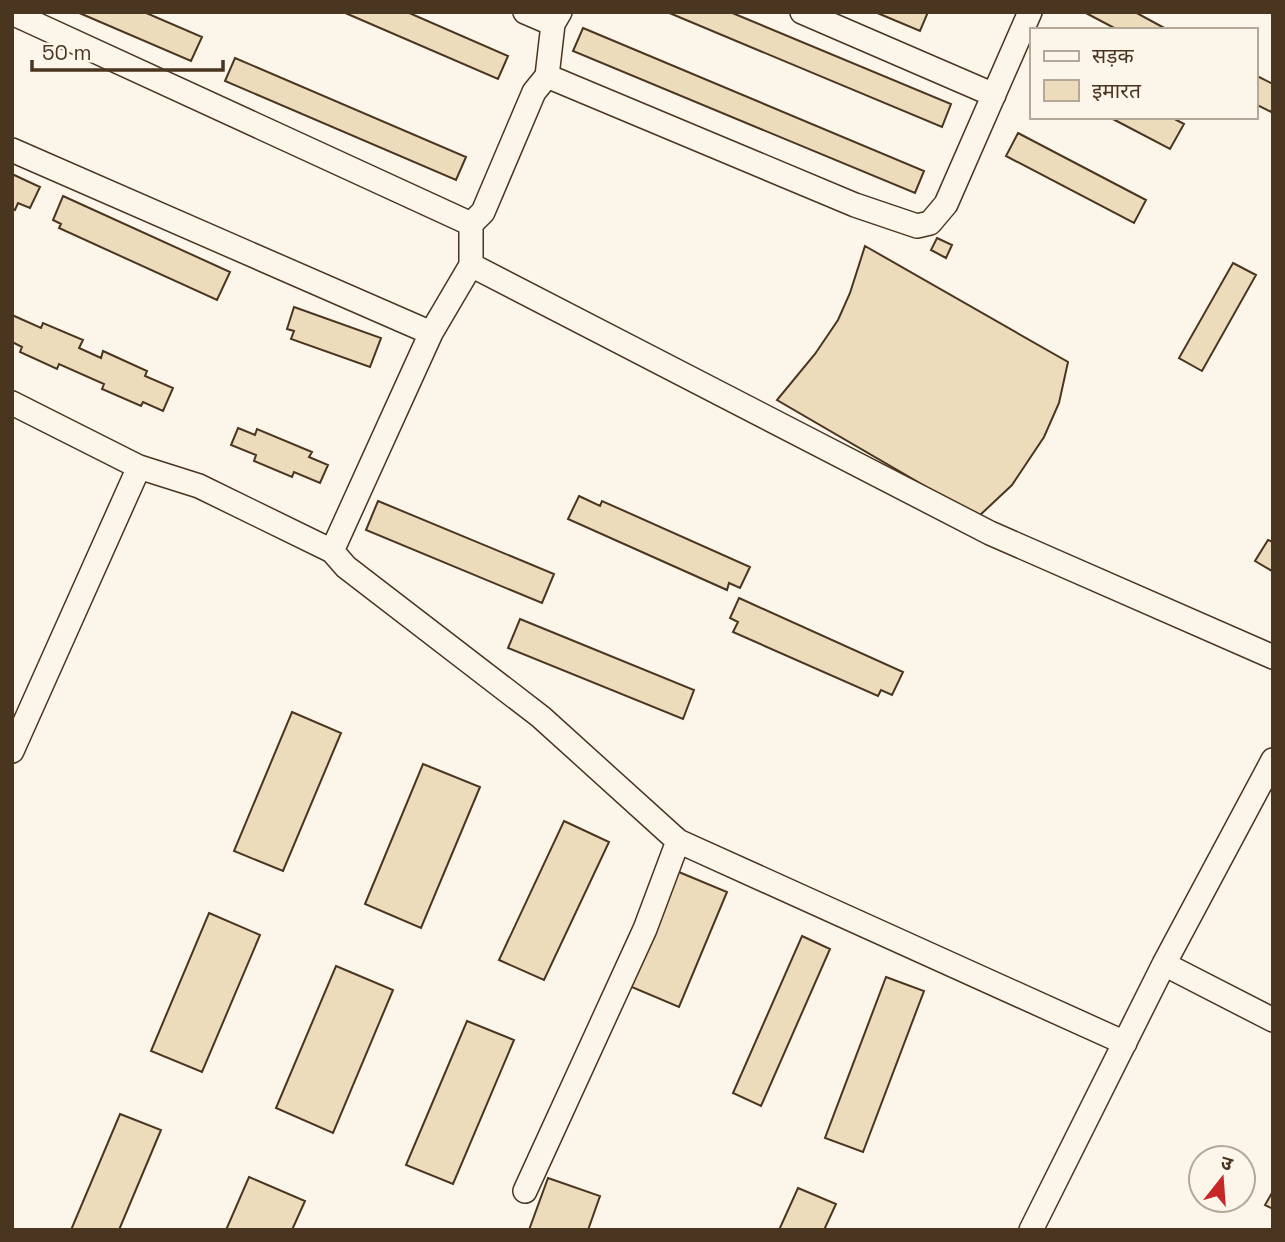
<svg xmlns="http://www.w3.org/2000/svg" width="1285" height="1242" viewBox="0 0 1285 1242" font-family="'Space Grotesk','Noto Sans Devanagari',sans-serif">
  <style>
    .building { fill: #ecdcbc; stroke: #4a3520; stroke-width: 2 }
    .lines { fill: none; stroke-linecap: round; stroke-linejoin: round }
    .minor-casing { stroke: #4a3520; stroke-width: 26 }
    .minor { stroke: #fbf6e9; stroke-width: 23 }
  </style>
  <rect width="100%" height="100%" fill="#fbf6e9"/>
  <path class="building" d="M77,12H144L202,37L191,61Z
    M343,12H407L508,56L498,79Z
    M667,12H730L951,104L942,127Z
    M875,12H928L920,31Z
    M1084,12H1135L1168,30H1118Z
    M583,28L924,171L915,193L573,51Z
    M235,58L466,157L456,180L225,81Z
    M1255,75L1273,84V108L1271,112L1255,104Z
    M1109,117H1171L1184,124L1170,149Z
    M1018,133L1146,200L1134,223L1006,156Z
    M12,174L40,187L30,208L18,203L15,210L12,209Z
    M63,196L230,272L217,300L59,228L61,224L53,220Z
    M937,238L952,245L946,258L931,250Z
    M865,246L1068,362L1059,403L1044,437L1012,485L978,517L777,400L815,354L838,320L850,293Z
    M1233,263L1256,275L1202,371L1179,358Z
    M294,307L381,338L370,367L291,339L294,331L287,329Z
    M12,315L41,328L43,323L83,340L79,348L101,358L103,351L147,371L145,376L173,388L163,411L143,402L141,406L102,389L104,384L59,364L57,369L20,352L22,347L12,342Z
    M238,428L255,435L257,429L312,452L309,457L328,465L320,483L294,472L292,477L254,461L256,455L231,445Z
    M579,496L600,506L602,501L750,567L740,588L729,583L727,590L568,519Z
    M378,501L554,574L542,603L366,530Z
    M1268,540L1273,542L1272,571L1255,561Z
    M739,598L903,672L892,695L881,690L878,696L733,632L738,622L730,618Z
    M520,619L694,690L683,719L508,648Z
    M292,712L341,733L283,871L234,851Z
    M423,764L480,787L421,928L365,904Z
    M564,821L609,842L544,980L499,960Z
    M674,870L727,892L679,1007L627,985Z
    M209,913L260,935L202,1072L151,1051Z
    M802,936L830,949L761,1106L733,1093Z
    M336,966L393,990L333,1133L276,1108Z
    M886,977L924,991L863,1152L825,1138Z
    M467,1021L514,1040L453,1184L406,1165Z
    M120,1114L161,1130L119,1230H71Z
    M249,1177L305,1201L292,1230H226Z
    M548,1178L600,1196L588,1230H529Z
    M798,1188L836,1204L824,1230H779Z
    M1273,1191V1209L1265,1205Z"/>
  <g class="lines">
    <defs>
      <path id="minor" d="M525,12L553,24
        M802,12L994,95
        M12,13L471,224
        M547,76L855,205L917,226L930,223L946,204L1030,12
        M12,150L431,333
        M471,265L990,533L1273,657
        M12,403L139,467L199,486L332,551L346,567L541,717L678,841L1125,1043
        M332,551L431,333L471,265V224L483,212L534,92L547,76L553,24L560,12
        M12,751L139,467
        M1164,964L1273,1020
        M525,1191L645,929L678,841
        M1031,1230L1164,964L1273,760"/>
    </defs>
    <use href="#minor" class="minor-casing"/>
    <use href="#minor" class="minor"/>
  </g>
  <rect width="1285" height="1242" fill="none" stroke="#4a3520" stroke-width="28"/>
  <rect x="1030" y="28" width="228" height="91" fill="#fbf6e9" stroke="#b4a999" stroke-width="2"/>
  <rect x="1044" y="51" width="35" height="10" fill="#fbf6e9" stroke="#b4a999" stroke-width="2"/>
  <text x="1092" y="63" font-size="21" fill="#4a3520">सड़क</text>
  <rect x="1044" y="80" width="35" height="21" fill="#ecdcbc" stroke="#b4a999" stroke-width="2"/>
  <text x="1092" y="98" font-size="21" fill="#4a3520">इमारत</text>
  <g transform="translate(1222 1179) rotate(17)"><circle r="33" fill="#fbf6e9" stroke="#b4a999" stroke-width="2"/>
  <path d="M0-5L12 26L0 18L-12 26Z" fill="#c62828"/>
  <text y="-10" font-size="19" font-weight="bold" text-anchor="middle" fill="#4a3520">उ</text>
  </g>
  <path d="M32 60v10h191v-10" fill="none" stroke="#4a3520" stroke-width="3.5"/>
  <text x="42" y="60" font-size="21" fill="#4a3520" stroke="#fbf6e9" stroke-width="5" paint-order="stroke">50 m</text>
</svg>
